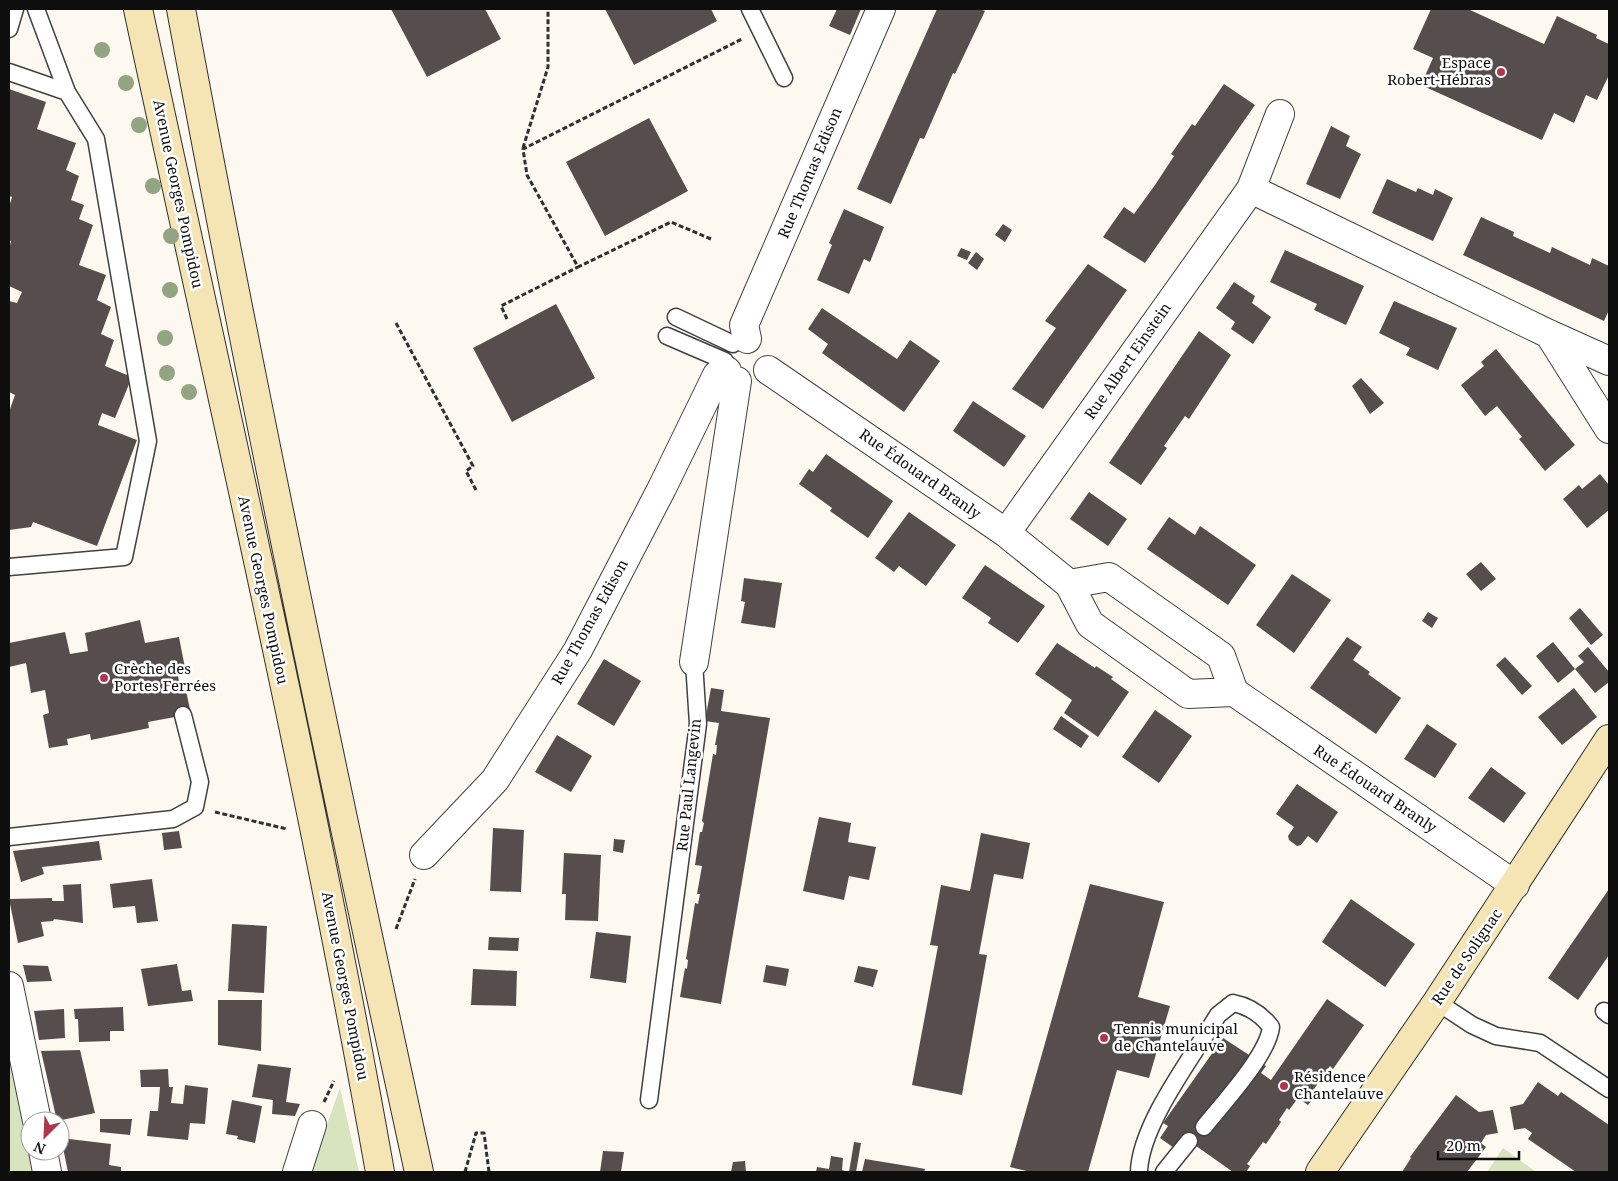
<svg xmlns="http://www.w3.org/2000/svg" width="1618" height="1181" viewBox="0 0 1618 1181" font-family="'Noto Serif',serif">
  <style>
    .green { fill: #d7e4be }
    .building { fill: #564e4c }
    .lines { fill: none; stroke-linecap: round; stroke-linejoin: round }
    .lane-casing { stroke: #414141; stroke-width: 19 }
    .street-casing { stroke: #414141; stroke-width: 30 }
    .secondary-casing { stroke: #303030; stroke-width: 30 }
    .path { stroke: #303030; stroke-width: 3; stroke-dasharray: 5 2.5; stroke-linecap: butt }
    .lane { stroke: #fff; stroke-width: 16 }
    .street { stroke: #fff; stroke-width: 28 }
    .secondary { stroke: #f5e5b4; stroke-width: 28 }
    .tree { fill: #92a481 }
    .poi-dot { fill: #ae374d; stroke: #fff; stroke-width: 2 }
    .labels { text-anchor: middle; stroke-width: 5; stroke-linejoin: round; paint-order: stroke }
    .poi-label { font-size: 15px; fill: #0e0e0e; stroke: #fff; text-anchor: start }
    .street-label { font-size: 15px; fill: #0e0e0e; stroke: #fff }
  </style>
  <rect width="100%" height="100%" fill="#fdf9f1"/>
  <path class="green" d="M9,1044L36,1172H9Z
    M340,1088L359,1172H310Z
    M1503,1148L1536,1172H1487Z"/>
  <path class="building" d="M391,9H485L501,39L427,77Z
    M605,9H711L717,21L634,65Z
    M837,9H861L850,35L829,26Z
    M937,9H980L985,11L955,74L953,73L924,139L920,138L891,204L857,189Z
    M1431,9H1468L1544,44L1557,16L1597,35L1596,38L1609,44V75L1597,100L1586,95L1574,123L1554,113L1542,140L1421,85L1433,58L1413,49Z
    M1224,84L1255,105L1145,263L1103,237L1124,207L1134,214L1155,185L1174,156L1171,154L1192,124L1195,126Z
    M9,89L46,102L37,129L76,143L66,170L79,176L71,200L84,205L79,219L93,225L79,265L106,275L97,300L111,307L101,334L114,340L105,366L132,377L115,418L102,413L98,425L137,440L97,546L33,522L31,527L9,530V412L15,395L9,392V301L17,303L22,292L9,286V249L11,241L9,240V207L12,197L9,196Z
    M649,118L688,191L605,236L566,162Z
    M1331,126L1350,136L1346,146L1361,154L1340,199L1306,184Z
    M1387,179L1416,192L1418,188L1433,195L1435,189L1453,198L1433,241L1372,213Z
    M844,209L884,227L870,262L864,259L849,294L817,280L832,245L829,243Z
    M1481,217L1514,232L1513,236L1550,253L1552,247L1590,265L1592,258L1609,266V310L1604,321L1463,255Z
    M1003,224L1012,230L1005,242L995,235Z
    M961,248L971,252L967,260L957,256Z
    M1285,250L1364,286L1346,325L1314,310L1317,304L1270,282Z
    M976,252L984,259L977,270L968,263Z
    M1088,264L1127,290L1043,409L1012,389L1056,328L1045,321Z
    M1234,282L1255,296L1252,303L1271,317L1253,344L1231,329L1235,322L1216,308Z
    M1394,301L1457,328L1438,370L1406,355L1410,348L1379,333Z
    M556,304L595,378L512,422L473,348Z
    M822,308L897,359L910,340L940,361L904,412L822,353L828,344L808,329Z
    M1199,331L1231,355L1189,419L1185,416L1164,446L1167,448L1141,485L1109,463Z
    M1496,349L1575,445L1545,471L1519,439L1522,437L1497,406L1485,416L1461,385L1484,366L1481,362Z
    M1361,378L1384,403L1370,414L1352,386Z
    M973,401L1026,436L1004,467L953,431Z
    M826,454L893,501L868,538L830,511L832,508L799,484L809,469L813,472Z
    M1600,474L1609,485V510L1587,528L1563,499L1579,485L1582,489Z
    M1089,492L1127,519L1108,546L1070,519Z
    M909,512L956,545L926,586L899,566L894,572L875,558Z
    M1169,517L1195,535L1200,526L1256,565L1228,605L1147,549Z
    M1481,562L1496,579L1481,591L1466,574Z
    M985,565L1045,606L1018,643L988,623L991,618L962,598Z
    M1292,574L1331,600L1294,653L1256,625Z
    M744,578L782,583L775,628L741,623L745,602L741,601Z
    M1580,608L1603,635L1591,645L1569,618Z
    M1428,612L1438,618L1432,628L1422,621Z
    M140,620L145,643L179,637L185,668L177,670L180,687L185,686L191,714L148,722L149,728L91,740L90,734L67,739L68,745L49,748L43,715L49,713L45,690L31,693L26,663L9,667V643L65,632L70,654L88,651L85,633Z
    M1347,637L1362,647L1353,660L1370,672L1368,674L1401,698L1376,734L1310,688Z
    M1553,642L1575,669L1558,683L1536,656Z
    M1057,643L1095,668L1096,666L1113,677L1111,679L1129,692L1098,737L1064,713L1072,700L1035,674Z
    M1588,647L1609,672V682L1595,693L1575,669L1584,662L1578,656Z
    M1505,657L1532,686L1522,695L1496,665Z
    M604,659L641,681L614,726L577,704Z
    M711,688L724,690L721,711L770,718L721,1004L680,997L685,968L687,969L688,960L686,959L695,903L698,904L700,894H697L702,866L695,865L700,832H702L704,823L702,821L713,754L716,755L717,745H715L719,723L705,721Z
    M1574,688L1597,717L1562,745L1538,717Z
    M1155,710L1192,736L1159,783L1122,757Z
    M1061,716L1089,736L1081,748L1053,729Z
    M1427,724L1457,744L1435,778L1404,759Z
    M557,735L592,756L571,792L535,772Z
    M1491,767L1526,793L1504,823L1468,798Z
    M1297,784L1338,812L1317,843L1308,836L1301,845L1297,846L1289,840L1288,836L1294,827L1276,814Z
    M819,817L851,823L848,842L876,847L869,880L849,876L844,900L803,891Z
    M493,828L524,830L521,892L490,891Z
    M179,831L182,848L164,850L162,833Z
    M981,833L1030,843L1023,879L994,874L979,954L987,955L962,1095L912,1085L938,946L930,945L941,885L970,891Z
    M614,839L625,840L623,853L613,851Z
    M99,841L102,860L42,867L44,874L21,882L13,851Z
    M564,853L601,855L598,921L565,920L566,894H562Z
    M152,879L158,921L137,923L135,906L113,908L110,884Z
    M81,884L83,923L54,919L53,921L41,922L44,936L18,943L9,899L52,898V901H64L63,885Z
    M1090,884L1164,902L1138,997L1170,1006L1149,1078L1117,1070L1088,1172H1031L1010,1167Z
    M1609,889V955L1578,1000L1548,978Z
    M1351,899L1415,944L1385,987L1322,942Z
    M232,924L267,926L264,993L228,991Z
    M596,932L631,936L626,983L590,978Z
    M489,937L519,938L518,951L488,950Z
    M177,964L182,991L191,990L193,1001L148,1006L141,969Z
    M23,965L48,966L52,981L27,982Z
    M766,965L789,969L786,986L763,982Z
    M858,966L878,970L873,987L854,982Z
    M473,969L517,971L516,1006L471,1005Z
    M1327,999L1364,1025L1333,1069L1330,1066L1312,1092L1316,1095L1308,1105L1298,1098L1289,1110L1287,1108L1279,1120L1281,1122L1266,1144L1263,1142L1247,1164L1250,1166L1246,1172H1233L1182,1136L1174,1148L1160,1138L1168,1126L1163,1123L1223,1038L1266,1066L1261,1073L1271,1080Z
    M218,1000H262L261,1051L218,1045Z
    M123,1007L124,1031H110V1041L79,1042L78,1019H75L74,1009Z
    M64,1009L65,1038L39,1040L34,1011Z
    M80,1050L95,1113L57,1121L41,1051Z
    M258,1064L291,1068L286,1102L300,1104L295,1116L272,1114L273,1100L252,1097Z
    M168,1069L169,1087H173L171,1103L183,1104L185,1085L208,1088L205,1124L190,1123L188,1140L147,1136L150,1111H158L160,1087H141L140,1070Z
    M1538,1082L1558,1096L1561,1092L1609,1125V1172H1576L1528,1139L1532,1133L1525,1128L1514,1130L1510,1107L1523,1104Z
    M1456,1095L1479,1112L1493,1110L1498,1133L1486,1135L1481,1143L1486,1147L1467,1172H1402L1411,1158L1410,1157Z
    M232,1100L262,1106L255,1143L237,1139L238,1136L226,1134Z
    M100,1119H132L130,1135L100,1132Z
    M61,1138L111,1144L109,1165L121,1167V1172H68Z
    M854,1142L861,1143L856,1172H849Z
    M603,1151L624,1152L621,1172H600Z
    M831,1156L843,1158L842,1170L848,1172H816L817,1167L829,1169Z
    M865,1159L920,1168L925,1169L924,1172H862Z
    M745,1161L746,1172H731L733,1162Z"/>
  <g class="lines">
    <defs>
      <path id="lane" d="M750,9L784,78
        M9,29L15,9
        M9,72L67,92
        M676,317L733,344
        M667,336L725,361
        M9,567L124,557L148,441L96,139L67,92L36,9
        M9,837L173,819L195,807L200,782L183,715
        M1437,1002L1472,1025L1496,1036L1540,1043L1609,1089
        M1604,1011L1609,1015
        M649,1100L698,724L694,662
        M1139,1172C1140,1125 1193,1056 1218,1015L1233,1003C1249,1006 1261,1014 1271,1027C1268,1055 1223,1103 1204,1127
        M1164,1172L1189,1141"/>
      <path id="street" d="M1251,189L1280,114
        M1549,334L1609,429
        M747,339L744,325L881,9
        M768,370L1006,533L1069,584
        M1006,533L1251,189L1549,334L1609,361
        M694,662L737,381
        M1234,692L1221,656L1109,577L1069,584L1090,624L1188,694L1234,692L1515,885
        M424,855L495,780L578,650L662,488L717,375L727,371
        M9,986L37,1121
        M43,1151L47,1172
        M297,1172L312,1125"/>
      <path id="secondary" d="M138,9C221,396 311,782 380,1172
        M181,9C253,398 335,786 419,1172
        M1320,1172L1437,1002L1609,739"/>
    </defs>
    <use href="#lane" class="lane-casing"/>
    <use href="#street" class="street-casing"/>
    <use href="#secondary" class="secondary-casing"/>
    <path class="path" d="M523,148L548,67V9
      M711,239L671,222L578,267L527,175L523,149L742,39
      M507,319L501,306L578,267
      M396,323L473,466L466,471L476,490
      M215,812L287,829
      M396,929L415,879
      M324,1102L334,1081
      M465,1172L476,1133H484L489,1172"/>
    <use href="#lane" class="lane"/>
    <use href="#street" class="street"/>
    <use href="#secondary" class="secondary"/>
  </g>
  <g class="tree">
    <circle cx="102" cy="50" r="8"/>
    <circle cx="126" cy="83" r="8"/>
    <circle cx="139" cy="125" r="8"/>
    <circle cx="153" cy="186" r="8"/>
    <circle cx="171" cy="236" r="8"/>
    <circle cx="170" cy="290" r="8"/>
    <circle cx="165" cy="338" r="8"/>
    <circle cx="167" cy="373" r="8"/>
    <circle cx="189" cy="392" r="8"/>
  </g>
  <g class="poi-dot">
    <circle cx="1501" cy="72" r="5"/>
    <circle cx="104" cy="678" r="5"/>
    <circle cx="1104" cy="1038" r="5"/>
    <circle cx="1284" cy="1086" r="5"/>
  </g>
  <g class="labels">
    <g class="poi-label">
      <text x="1491" y="68" text-anchor="end">Espace<tspan x="1491" dy="17">Robert-Hébras</tspan></text>
      <text x="114" y="674">Crèche des<tspan x="114" dy="17">Portes Ferrées</tspan></text>
      <text x="1114" y="1034">Tennis municipal<tspan x="1114" dy="17">de Chantelauve</tspan></text>
      <text x="1294" y="1082">Résidence<tspan x="1294" dy="17">Chantelauve</tspan></text>
    </g>
    <g class="street-label">
      <text transform="translate(810 173) rotate(-67)" y="5">Rue Thomas Edison</text>
      <text transform="translate(178 194) rotate(78)" y="5">Avenue Georges Pompidou</text>
      <text transform="translate(1128 361) rotate(-55)" y="5">Rue Albert Einstein</text>
      <text transform="translate(920 474) rotate(35)" y="5">Rue Édouard Branly</text>
      <text transform="translate(263 590) rotate(78)" y="5">Avenue Georges Pompidou</text>
      <text transform="translate(590 622) rotate(-61)" y="5">Rue Thomas Edison</text>
      <text transform="translate(689 785) rotate(-84)" y="5">Rue Paul Langevin</text>
      <text transform="translate(1375 789) rotate(34)" y="5">Rue Édouard Branly</text>
      <text transform="translate(1467 957) rotate(-56)" y="5">Rue de Solignac</text>
      <text transform="translate(345 986) rotate(79)" y="5">Avenue Georges Pompidou</text>
    </g>
  </g>
  <rect width="1618" height="1181" fill="none" stroke="#0e0e0e" stroke-width="20"/>
  <g transform="translate(45 1136) rotate(204)"><circle r="24" fill="#ffffff" stroke="#9f9f9f"/>
  <path d="M0-4L9 19L0 12L-9 19Z" fill="#ae374d"/>
  <text y="-8" font-size="14" font-weight="bold" text-anchor="middle" fill="#0e0e0e">N</text>
  </g>
  <path d="M1438 1151v8h81v-8" fill="none" stroke="#0e0e0e" stroke-width="2.5"/>
  <text x="1446" y="1151" font-size="15" fill="#0e0e0e" stroke="#ffffff" stroke-width="4" paint-order="stroke">20 m</text>
</svg>
